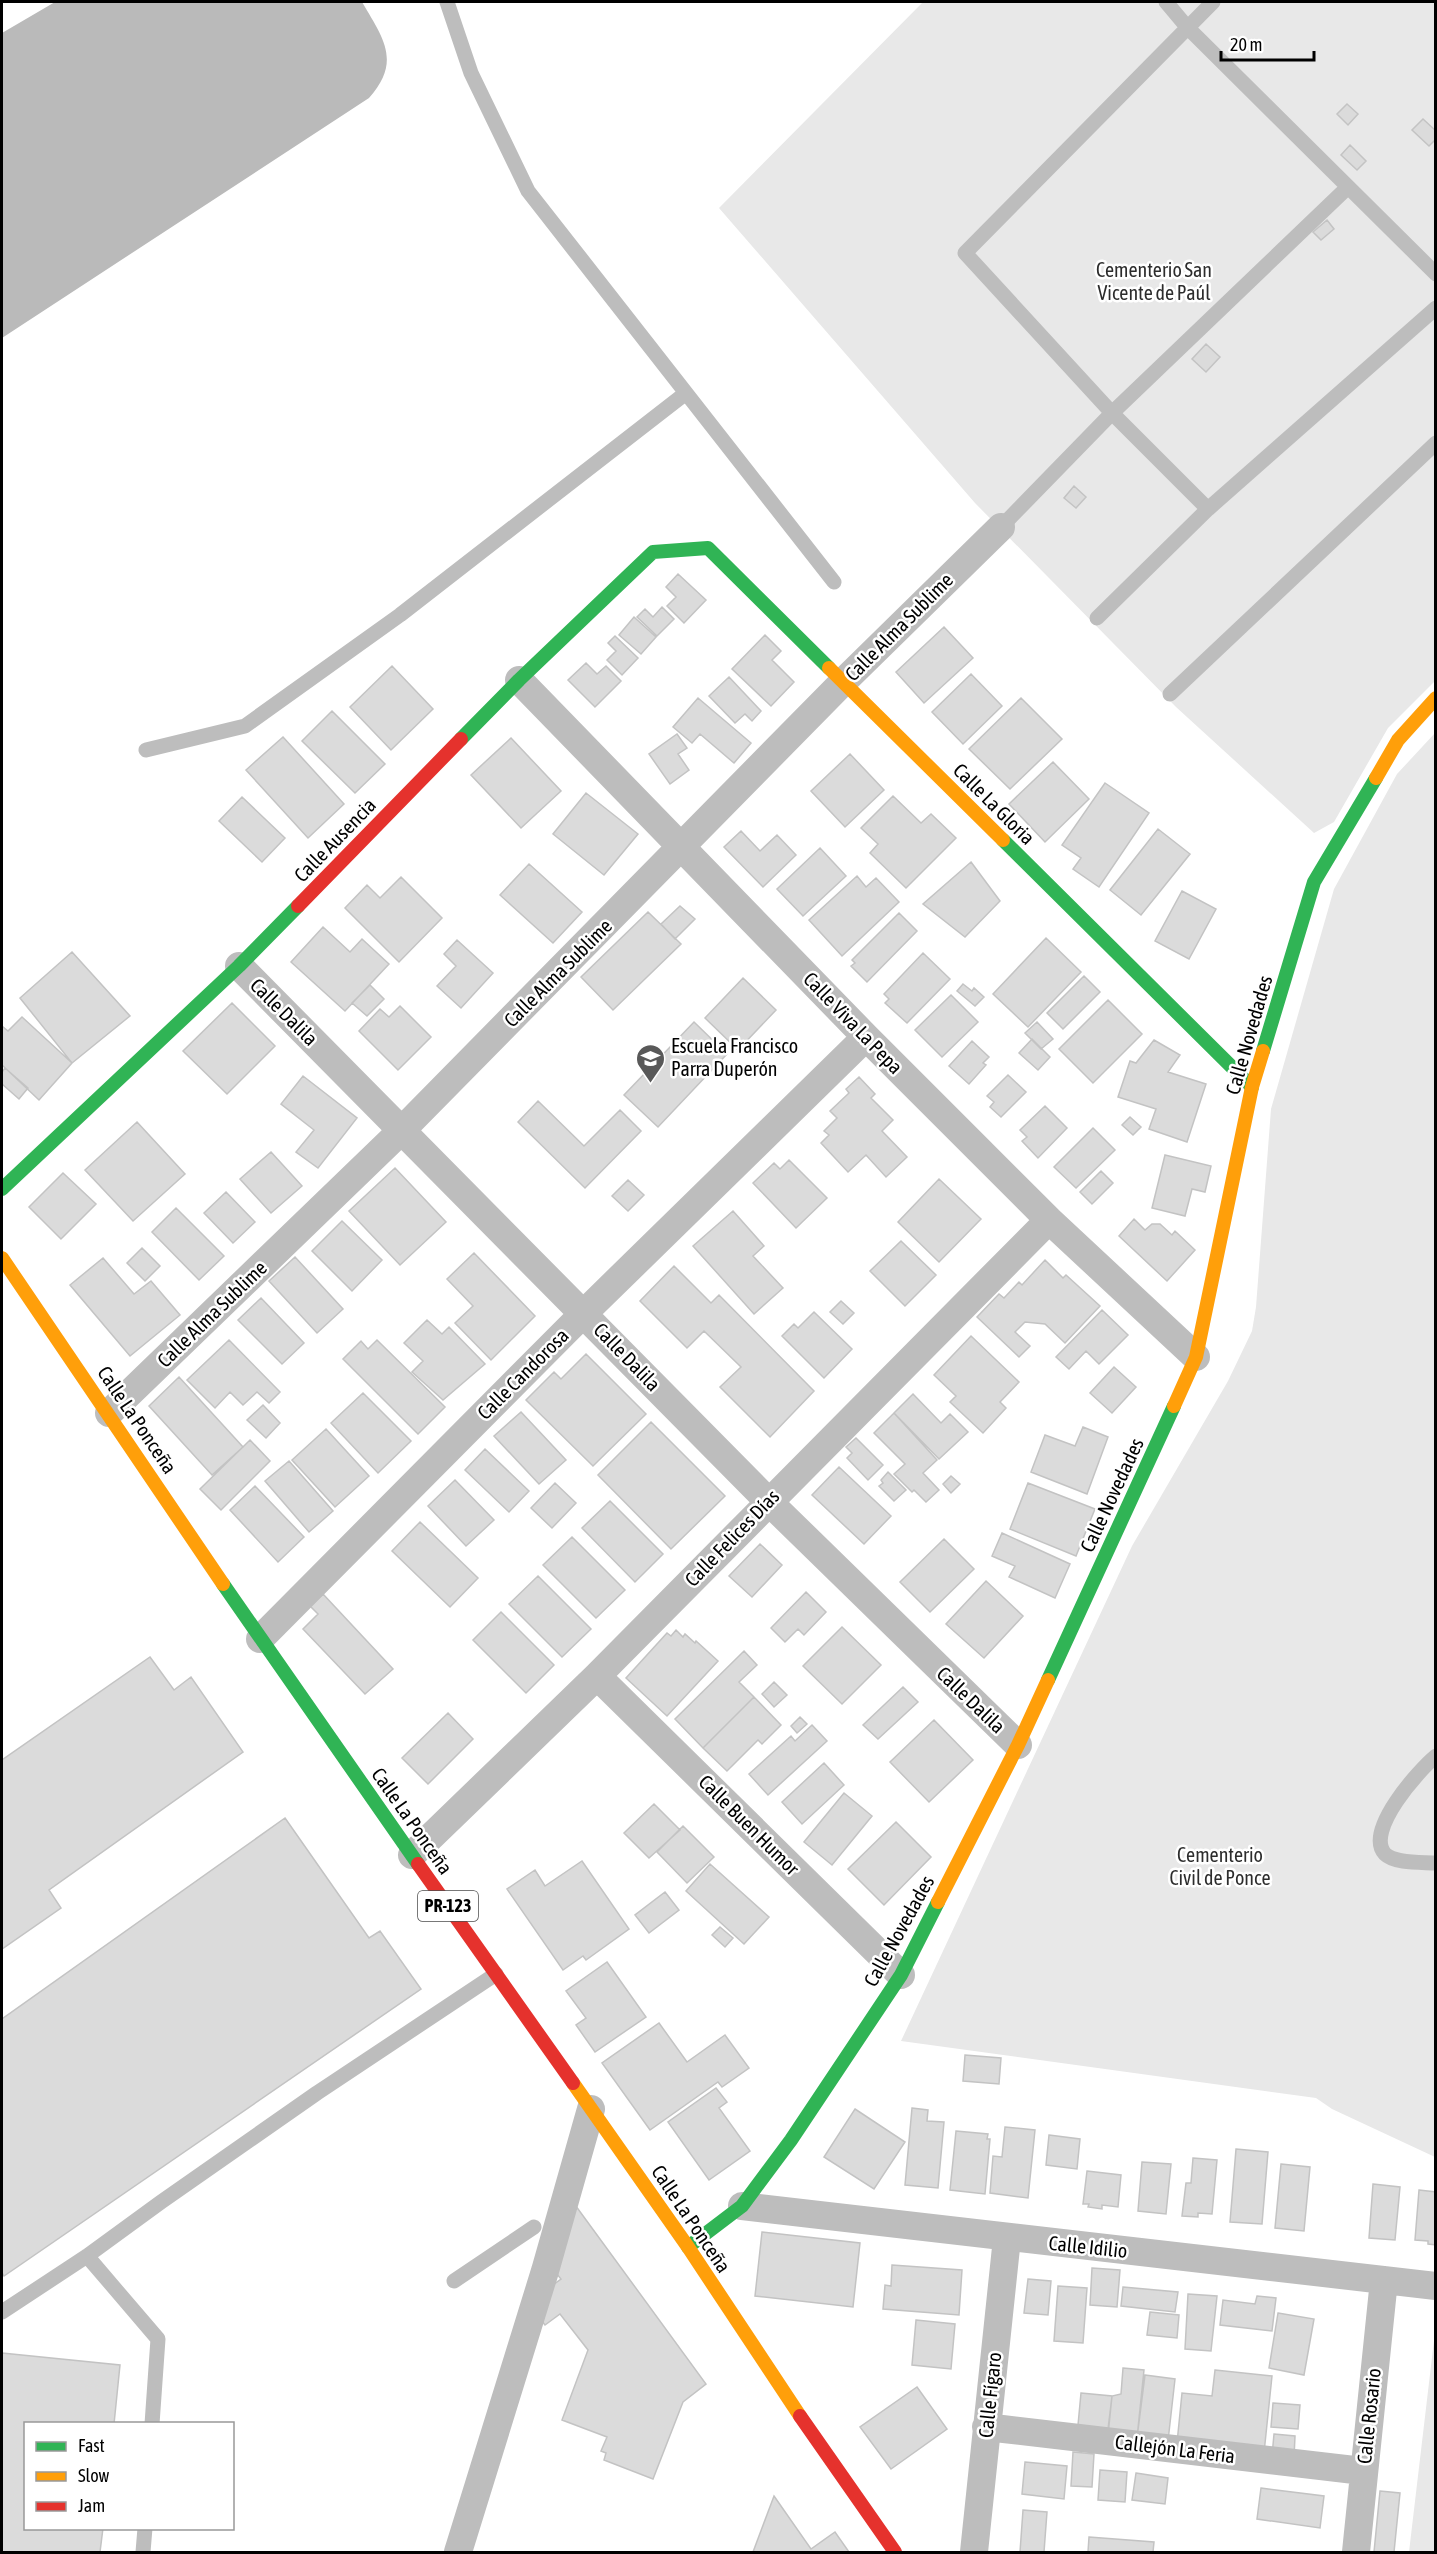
<svg xmlns="http://www.w3.org/2000/svg" width="1437" height="2554" viewBox="0 0 1437 2554" font-family="'Asap Condensed',sans-serif">
  <style>
    .green { fill: #e8e8e8 }
    .water { fill: #bababa }
    .building { fill: #dbdbdb; stroke: #c3c3c3; stroke-width: 1.5 }
    .lines { fill: none; stroke-linecap: round; stroke-linejoin: round }
    .lane { stroke: #bdbdbd; stroke-width: 15 }
    .street { stroke: #bdbdbd; stroke-width: 28 }
    .fast { stroke: #30b455; stroke-width: 14 }
    .slow { stroke: #ff9f0a; stroke-width: 14 }
    .jam { stroke: #e5322d; stroke-width: 14 }
    .labels { text-anchor: middle; stroke-width: 5; stroke-linejoin: round; paint-order: stroke }
    .shield { fill: #fff; stroke: #4c4c4c; stroke-width: 1.5 }
    .shield-label { font-size: 18px; font-weight: bold; fill: #000 }
    .park-label { font-size: 20px; fill: #2c2c2c; stroke: #fff }
    .street-label { font-size: 20px; fill: #000; stroke: #fff }
    .poi-label { font-size: 20px; fill: #000; stroke: #fff; text-anchor: start }
  </style>
  <rect width="100%" height="100%" fill="#fff"/>
  <path class="green" d="M923,2H1435V681L1388,728L1334,822L1314,833L1176,707L975,503L719,208Z
    M1435,733V2157L1332,2109L1316,2098L901,2041L1132,1546L1228,1381L1252,1331L1256,1307L1271,1109L1334,889L1397,774Z
    M1435,2332V2552H1409Z"/>
  <path class="water" d="M55,2H362C383,38 402,61 369,98L2,338V33Z"/>
  <path class="building" d="M1347,104L1358,114L1348,125L1337,114Z
    M1423,119L1436,131V139L1429,146L1412,130Z
    M1350,145L1366,161L1357,170L1341,155Z
    M1327,220L1334,229L1321,240L1313,232Z
    M1206,344L1220,357L1206,372L1192,359Z
    M1074,486L1086,497L1076,508L1064,498Z
    M678,574L706,600L684,623L667,606L676,597L666,587Z
    M662,607L674,619L657,636L637,617L645,609L653,617Z
    M634,617L656,637L641,654L619,635Z
    M944,627L973,658L924,703L896,672Z
    M765,635L781,651L772,660L794,682L771,706L732,669Z
    M615,636L638,658L622,675L607,660L616,651L608,643Z
    M586,663L597,674L606,666L621,681L595,707L568,680Z
    M392,666L433,709L391,750L350,707Z
    M971,674L1002,706L963,744L932,712Z
    M729,677L761,711L752,721L745,714L735,723L709,696Z
    M698,698L751,743L734,763L700,734L692,743L673,727Z
    M1021,698L1062,739L1010,789L969,749Z
    M332,711L385,764L355,793L302,741Z
    M677,734L687,748L678,754L689,770L670,784L649,754Z
    M283,737L344,804L308,838L246,770Z
    M511,738L561,791L521,828L471,775Z
    M850,754L884,790L845,827L811,791Z
    M1053,762L1089,799L1045,842L1009,804Z
    M1105,783L1149,813L1099,887L1073,869L1081,858L1062,845Z
    M586,793L638,834L604,875L553,834Z
    M893,796L921,823L931,814L956,838L906,888L870,853L878,844L861,828Z
    M242,797L285,838L262,862L219,821Z
    M1158,829L1190,854L1141,915L1110,890Z
    M741,831L760,851L777,835L796,855L763,887L724,847Z
    M820,848L846,876L803,916L777,889Z
    M971,862L1000,901L965,937L923,904Z
    M529,864L582,912L553,943L500,895Z
    M857,876L866,887L876,878L899,902L842,956L809,920Z
    M401,877L442,918L399,962L345,908L367,885L380,898Z
    M1182,891L1216,909L1189,959L1155,941Z
    M680,906L695,919L675,939L661,924Z
    M648,912L681,944L613,1010L581,977Z
    M899,913L917,931L867,982L851,966L855,963L852,960Z
    M323,927L350,952L362,939L389,964L345,1011L291,962Z
    M1046,938L1081,972L1028,1027L993,994Z
    M457,940L493,973L461,1008L437,986L456,966L444,954Z
    M72,952L130,1016L72,1063L20,998Z
    M923,953L950,979L907,1023L885,1003L889,999L884,994Z
    M1084,976L1100,992L1063,1029L1047,1013Z
    M743,978L776,1010L738,1050L705,1018Z
    M963,984L972,991L974,988L984,997L975,1006L957,991Z
    M370,985L384,999L367,1016L352,1003Z
    M951,995L978,1022L942,1057L915,1030Z
    M1108,1000L1142,1034L1093,1083L1059,1049Z
    M232,1003L275,1046L227,1094L183,1051Z
    M400,1006L431,1037L398,1070L359,1031L380,1009L389,1017Z
    M22,1017L72,1063L39,1100L2,1065V1026L8,1031Z
    M694,1022L727,1054L658,1127L624,1095Z
    M1037,1022L1053,1039L1041,1049L1025,1033Z
    M1032,1039L1050,1057L1038,1070L1019,1053Z
    M1154,1040L1180,1055L1168,1072L1206,1084L1187,1142L1149,1129L1156,1109L1118,1097L1130,1061L1136,1063Z
    M972,1041L989,1057L983,1063L986,1065L969,1084L949,1066Z
    M5,1068L28,1088L19,1099L2,1084V1072Z
    M1008,1075L1026,1092L1001,1117L990,1107L994,1102L987,1096Z
    M303,1076L357,1118L318,1168L296,1152L314,1130L281,1104Z
    M859,1077L875,1094L871,1098L893,1120L882,1131L907,1157L886,1177L866,1155L848,1172L821,1143L829,1135L824,1131L837,1118L830,1111L849,1093L846,1089Z
    M538,1101L584,1146L620,1110L641,1131L585,1188L518,1122Z
    M1045,1106L1067,1128L1038,1158L1022,1141L1027,1137L1020,1130Z
    M1130,1117L1141,1127L1133,1135L1122,1125Z
    M137,1122L185,1174L133,1221L85,1170Z
    M1093,1128L1115,1150L1076,1188L1054,1167Z
    M271,1152L302,1186L271,1213L240,1179Z
    M1165,1155L1211,1166L1205,1192L1192,1189L1185,1216L1152,1208Z
    M789,1160L827,1198L796,1228L753,1183L774,1163L780,1169Z
    M395,1168L446,1222L400,1265L349,1211Z
    M1101,1171L1113,1183L1092,1204L1080,1192Z
    M63,1173L96,1204L61,1239L29,1207Z
    M939,1179L981,1219L939,1262L898,1222Z
    M628,1180L644,1195L628,1211L612,1196Z
    M226,1192L255,1222L233,1243L204,1213Z
    M176,1208L224,1256L199,1280L152,1232Z
    M733,1211L764,1246L753,1256L783,1288L754,1314L693,1246Z
    M1134,1219L1145,1230L1152,1224H1160L1172,1235L1175,1231L1195,1250L1167,1281L1119,1236Z
    M342,1221L382,1260L352,1291L312,1251Z
    M901,1241L936,1275L905,1306L870,1271Z
    M142,1248L160,1266L145,1281L127,1263Z
    M474,1253L535,1316L491,1360L455,1323L473,1306L447,1279Z
    M295,1257L343,1309L317,1333L269,1281Z
    M103,1258L134,1294L151,1281L180,1315L130,1356L70,1285Z
    M1045,1260L1063,1278L1066,1275L1100,1306L1065,1343L1045,1324L1025,1322L1015,1332L1030,1346L1019,1357L977,1317L999,1294L1004,1298L1019,1282L1022,1285Z
    M674,1266L711,1303L719,1295L814,1391L770,1437L720,1387L741,1367L704,1331L687,1348L640,1301Z
    M261,1298L304,1343L282,1364L238,1320Z
    M841,1301L854,1313L843,1324L830,1312Z
    M1102,1310L1128,1335L1099,1364L1086,1351L1069,1369L1056,1357Z
    M814,1312L852,1349L824,1378L782,1336L794,1324L798,1328Z
    M427,1320L442,1334L449,1327L485,1364L443,1400L412,1372L423,1361L404,1343Z
    M971,1336L1019,1382L1000,1402L1006,1408L983,1433L950,1402L956,1396L934,1375Z
    M229,1340L280,1392L269,1403L257,1392L243,1405L230,1392L215,1408L187,1380Z
    M377,1340L445,1407L418,1434L343,1359L361,1341L368,1349Z
    M586,1354L646,1414L593,1466L526,1400L554,1372L561,1379Z
    M1114,1367L1136,1387L1112,1413L1090,1393Z
    M179,1377L243,1447L212,1475L149,1406Z
    M363,1393L411,1441L378,1473L331,1423Z
    M913,1394L941,1423L950,1414L968,1432L939,1459L894,1413Z
    M263,1405L280,1423L266,1438L247,1420Z
    M521,1412L566,1460L539,1484L494,1436Z
    M894,1413L937,1460L923,1473L939,1490L926,1502L914,1490L912,1492L894,1474L905,1464L874,1433Z
    M651,1422L725,1496L671,1549L598,1475Z
    M1083,1427L1108,1437L1087,1494L1031,1472L1045,1435L1075,1446Z
    M326,1429L369,1476L335,1507L292,1460Z
    M856,1438L883,1465L868,1480L847,1458L852,1453L846,1447Z
    M250,1440L270,1461L221,1510L200,1489Z
    M485,1449L529,1491L509,1512L465,1470Z
    M289,1461L333,1511L309,1532L265,1481Z
    M839,1467L891,1516L864,1544L812,1495Z
    M888,1472L906,1490L894,1501L879,1486L883,1483L881,1480Z
    M951,1476L960,1484L951,1493L943,1484Z
    M455,1480L494,1520L466,1546L428,1506Z
    M555,1483L576,1503L552,1528L531,1508Z
    M1028,1483L1095,1509L1076,1556L1010,1529Z
    M255,1486L304,1537L278,1562L230,1510Z
    M610,1501L663,1554L635,1582L582,1528Z
    M420,1522L478,1578L450,1607L392,1551Z
    M1002,1533L1070,1564L1055,1598L1009,1577L1015,1566L992,1556Z
    M572,1537L625,1590L596,1618L543,1565Z
    M944,1539L974,1569L930,1612L900,1582Z
    M760,1544L782,1565L752,1597L729,1576Z
    M538,1576L591,1629L562,1657L509,1604Z
    M986,1581L1023,1616L984,1658L946,1624Z
    M806,1592L826,1612L804,1635L798,1629L785,1642L771,1628Z
    M323,1594L393,1669L365,1694L303,1629L318,1614L310,1606Z
    M501,1612L554,1665L526,1693L473,1640Z
    M842,1627L881,1665L842,1704L803,1666Z
    M676,1630L683,1637L685,1634L695,1643L696,1641L718,1661L667,1716L626,1678L667,1633L671,1636Z
    M744,1651L757,1665L739,1682L754,1697L703,1748L675,1719Z
    M150,1657L174,1690L191,1677L243,1752L49,1890L61,1908L2,1949V1760Z
    M774,1682L787,1695L774,1707L762,1694Z
    M903,1687L918,1702L878,1739L863,1725Z
    M754,1697L781,1725L762,1744L758,1740L727,1771L703,1748Z
    M448,1713L473,1739L428,1784L402,1758Z
    M800,1717L807,1724L797,1733L791,1726Z
    M934,1720L973,1760L929,1802L890,1762Z
    M812,1725L827,1741L768,1795L749,1774L791,1736L795,1741Z
    M824,1763L844,1785L802,1824L782,1802Z
    M844,1793L872,1816L832,1865L804,1842Z
    M654,1804L680,1830L649,1858L624,1833Z
    M285,1818L369,1938L380,1931L421,1989L4,2276L2,2273V2019Z
    M896,1822L931,1857L884,1905L848,1869Z
    M683,1826L714,1857L687,1883L657,1852Z
    M582,1861L629,1929L586,1960L583,1956L563,1970L507,1889L535,1870L545,1886Z
    M710,1864L769,1917L744,1944L686,1891Z
    M665,1892L679,1910L649,1933L635,1915Z
    M720,1927L733,1938L725,1947L712,1935Z
    M607,1962L646,2017L595,2052L576,2025L586,2018L566,1991Z
    M659,2023L687,2062L725,2035L749,2068L722,2087L718,2082L650,2130L602,2063Z
    M965,2055L1001,2058L999,2084L963,2081Z
    M716,2088L727,2102L719,2108L750,2151L709,2180L668,2122Z
    M912,2108L928,2110L927,2121L944,2122L938,2188L905,2185Z
    M855,2109L905,2142L874,2189L824,2157Z
    M1005,2127L1035,2130L1028,2198L990,2193L993,2156L1002,2157Z
    M956,2131L988,2134L987,2139H990L985,2194L950,2190Z
    M1049,2135L1080,2139L1077,2169L1046,2165Z
    M1236,2149L1268,2152L1262,2224L1230,2222Z
    M1193,2158L1217,2160L1212,2214L1198,2213V2217L1182,2216L1186,2183H1191Z
    M1142,2162L1171,2164L1166,2214L1138,2211Z
    M1281,2164L1310,2167L1304,2231L1275,2228Z
    M1087,2171L1121,2175L1118,2207L1102,2205V2209L1088,2207L1089,2204H1083Z
    M1373,2184L1400,2187L1395,2240L1369,2238Z
    M1419,2190L1436,2192V2245L1428,2244V2241L1415,2240Z
    M570,2198L706,2384L683,2402L653,2479L604,2460L606,2453L601,2451L607,2437L562,2420L588,2350L560,2314L545,2325L528,2303L561,2279L549,2264Z
    M762,2232L860,2243L853,2307L755,2296Z
    M892,2265L962,2270L959,2315L883,2309L885,2285L891,2286Z
    M1092,2268L1120,2270L1117,2307L1090,2305Z
    M1028,2279L1051,2281L1048,2315L1024,2313Z
    M1058,2286L1087,2288L1083,2343L1054,2341Z
    M1123,2287L1178,2292L1175,2312L1121,2306Z
    M1188,2294L1217,2296L1211,2351L1185,2349Z
    M1257,2296L1276,2298L1272,2331L1220,2325L1223,2300L1255,2304Z
    M1150,2312L1179,2315L1177,2338L1147,2335Z
    M1278,2313L1314,2319L1304,2375L1269,2368Z
    M916,2320L955,2324L951,2369L912,2365Z
    M2,2353L120,2365L114,2424H26V2528H103L100,2552H2Z
    M1123,2368L1144,2370L1137,2438L1108,2435L1112,2396L1121,2394Z
    M1215,2370L1272,2376L1264,2453L1177,2443L1182,2393L1212,2396Z
    M1145,2375L1175,2379L1168,2441L1137,2438Z
    M917,2387L947,2429L891,2469L860,2427Z
    M1081,2393L1112,2396L1108,2429L1078,2425Z
    M1273,2403L1300,2405L1298,2429L1271,2427Z
    M1274,2434L1295,2436L1294,2458L1272,2456Z
    M1073,2452L1094,2454L1092,2487L1071,2486Z
    M1025,2462L1067,2466L1064,2499L1022,2494Z
    M1100,2470L1127,2472L1125,2502L1098,2500Z
    M1136,2473L1168,2478L1165,2504L1132,2500Z
    M1261,2488L1324,2496L1320,2528L1257,2519Z
    M1380,2491L1400,2493L1394,2552H1374Z
    M774,2496L811,2549L835,2532L849,2552H753Z
    M1023,2510L1047,2512L1044,2552H1020Z
    M1089,2537L1154,2542L1153,2552H1088Z"/>
  <g class="lines">
    <path class="lane" d="M447,2L471,73L528,191L834,582
      M1166,2L1187,27L1436,274
      M1208,509L1112,413L965,253L1213,2
      M1001,527L1112,413L1347,188
      M1097,618L1208,509L1436,308
      M1170,694L1436,443
      M146,750L245,726L400,615L686,393
      M1436,1756C1419,1770 1364,1831 1385,1854C1395,1864 1422,1862 1436,1863
      M87,2256L158,2339L152,2424
      M454,2281L534,2227
      M2,2312L87,2256L161,2202L317,2093L496,1974
      M143,2552L145,2528"/>
    <path class="street" d="M519,680L866,1037L1049,1220L1196,1357
      M239,966L768,1501L1018,1745
      M109,1413L401,1131L843,682L1001,527
      M260,1639L584,1313L866,1037
      M597,1676L901,1975
      M412,1855L597,1676L1049,1220
      M742,2206L1436,2286
      M986,2427L1363,2471
      M458,2552L545,2271L591,2109
      M974,2552L1007,2238
      M1356,2552L1384,2280"/>
    <path class="fast" d="M461,739L519,680L653,552L708,548L829,668
      M1003,840L1252,1087
      M1263,1051L1314,882L1376,778
      M2,1189L239,966L298,906
      M223,1584L418,1864
      M1048,1680L1174,1406
      M688,2247L742,2206L791,2140L901,1975L938,1902"/>
    <path class="slow" d="M829,668L1003,840
      M1376,778L1398,740L1436,698
      M2,1258L223,1584
      M1174,1406L1196,1357L1252,1087L1263,1051
      M938,1902L1018,1745L1048,1680
      M573,2083L688,2247L800,2416"/>
    <path class="jam" d="M298,906L461,739
      M418,1864L573,2083
      M800,2416L895,2552"/>
  </g>
  <defs>
    <symbol id="school-pin" viewBox="-11 -11 22 30"><path d="M0 17L-7.5 6A9.5 9.5 0 1 1 7.5 6Z" fill="#595959" stroke="#fff"/><path d="M0-5L7-2L0 1L-7-2ZM-4 1L0 2.5L4 1V4Q0 6-4 4Z" fill="#fff"/></symbol>
  </defs>
  <g fill-rule="evenodd">
    <use href="#school-pin" x="634" y="1042" width="33" height="45"/>
  </g>
  <g class="labels">
    <rect class="shield" x="418" y="1891" width="60" height="30" rx="4.5"/>
    <g class="shield-label">
      <text x="448" y="1912">PR-123</text>
    </g>
    <g class="park-label">
      <text x="1154" y="277">Cementerio San<tspan x="1154" dy="23">Vicente de Paúl</tspan></text>
      <text x="1220" y="1862">Cementerio<tspan x="1220" dy="23">Civil de Ponce</tspan></text>
    </g>
    <g class="street-label">
      <text transform="translate(899 627) rotate(-45)" y="7">Calle Alma Sublime</text>
      <text transform="translate(994 804) rotate(45)" y="7">Calle La Gloria</text>
      <text transform="translate(335 840) rotate(-46)" y="7">Calle Ausencia</text>
      <text transform="translate(558 973) rotate(-45)" y="7">Calle Alma Sublime</text>
      <text transform="translate(284 1012) rotate(45)" y="7">Calle Dalila</text>
      <text transform="translate(853 1023) rotate(46)" y="7">Calle Viva La Pepa</text>
      <text transform="translate(1249 1035) rotate(-74)" y="7">Calle Novedades</text>
      <text transform="translate(212 1314) rotate(-44)" y="7">Calle Alma Sublime</text>
      <text transform="translate(627 1357) rotate(46)" y="7">Calle Dalila</text>
      <text transform="translate(523 1374) rotate(-45)" y="7">Calle Candorosa</text>
      <text transform="translate(137 1420) rotate(56)" y="7">Calle La Ponceña</text>
      <text transform="translate(1112 1495) rotate(-65)" y="7">Calle Novedades</text>
      <text transform="translate(732 1538) rotate(-46)" y="7">Calle Felices Días</text>
      <text transform="translate(971 1700) rotate(44)" y="7">Calle Dalila</text>
      <text transform="translate(412 1821) rotate(55)" y="7">Calle La Ponceña</text>
      <text transform="translate(749 1825) rotate(45)" y="7">Calle Buen Humor</text>
      <text transform="translate(899 1931) rotate(-61)" y="7">Calle Novedades</text>
      <text transform="translate(691 2219) rotate(56)" y="7">Calle La Ponceña</text>
      <text transform="translate(1088 2247) rotate(6)" y="7">Calle Idilio</text>
      <text transform="translate(990 2395) rotate(-84)" y="7">Calle Fígaro</text>
      <text transform="translate(1369 2416) rotate(-84)" y="7">Calle Rosario</text>
      <text transform="translate(1175 2449) rotate(7)" y="7">Callejón La Feria</text>
    </g>
    <g class="poi-label">
      <text x="671" y="1053">Escuela Francisco<tspan x="671" dy="23">Parra Duperón</tspan></text>
    </g>
  </g>
  <rect width="1437" height="2554" fill="none" stroke="#000000" stroke-width="6"/>
  <rect x="24" y="2422" width="210" height="108" fill="#ffffff" stroke="#999999" stroke-width="1.5"/>
  <rect x="36" y="2442" width="30" height="9" fill="#30b455" stroke="#999999" stroke-width="1.5"/>
  <text x="78" y="2452" font-size="18" fill="#000000">Fast</text>
  <rect x="36" y="2472" width="30" height="9" fill="#ff9f0a" stroke="#999999" stroke-width="1.5"/>
  <text x="78" y="2482" font-size="18" fill="#000000">Slow</text>
  <rect x="36" y="2502" width="30" height="9" fill="#e5322d" stroke="#999999" stroke-width="1.5"/>
  <text x="78" y="2512" font-size="18" fill="#000000">Jam</text>
  <path d="M1221 51v9h93v-9" fill="none" stroke="#000000" stroke-width="3"/>
  <text x="1230" y="51" font-size="18" fill="#000000" stroke="#ffffff" stroke-width="4.5" paint-order="stroke">20 m</text>
</svg>
